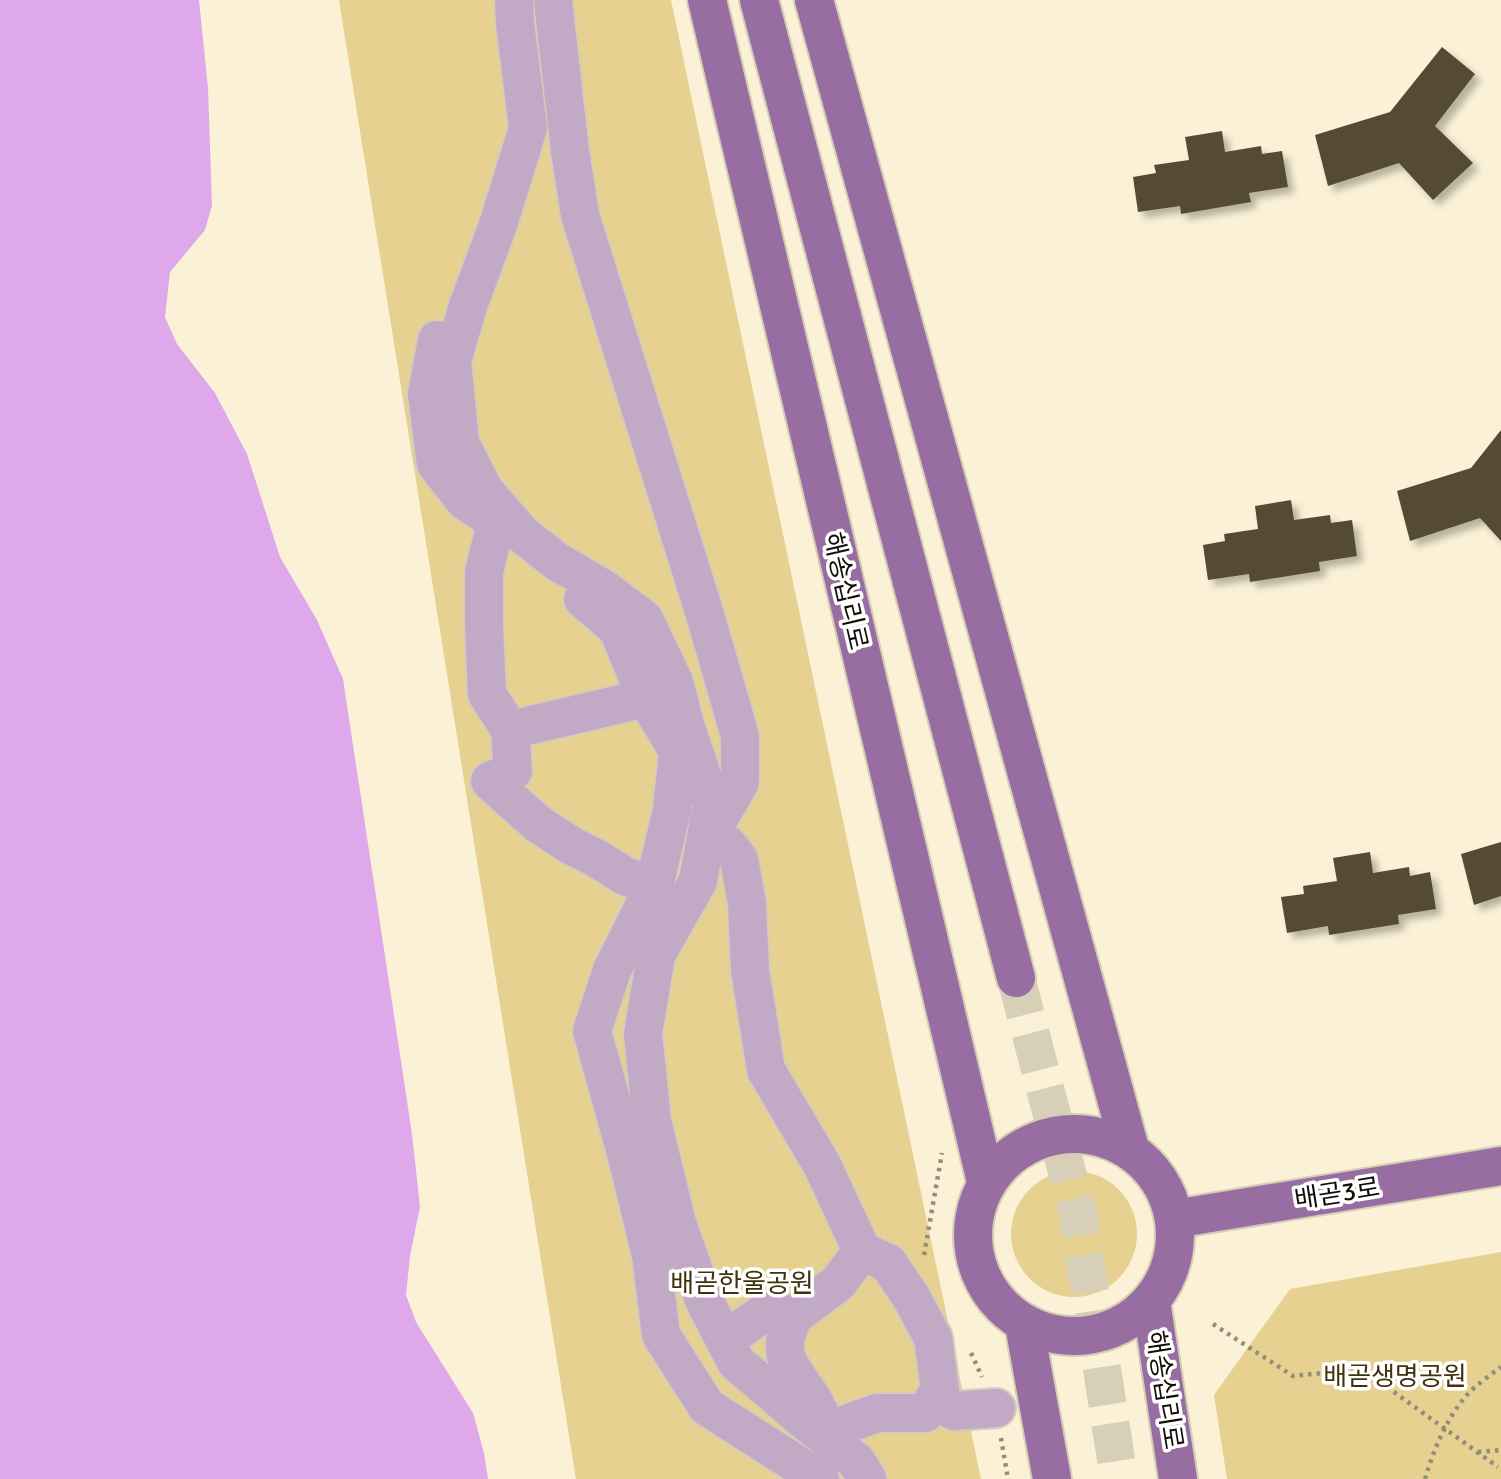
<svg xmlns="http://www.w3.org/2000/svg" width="1501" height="1479" viewBox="0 0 1501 1479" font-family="Signika,'Noto Sans KR',sans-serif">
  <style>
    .green { fill: #e6d190 }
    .water { fill: #dea8ea }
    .building { fill: #544c36; filter: url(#shadow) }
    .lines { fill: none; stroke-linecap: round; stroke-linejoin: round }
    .major-tunnel { stroke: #d7cfb8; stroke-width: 38; stroke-dasharray: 38 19; stroke-linecap: butt }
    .minor-casing { stroke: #d5cdb5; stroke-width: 42 }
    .major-casing { stroke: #d5cdb5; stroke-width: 42 }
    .path { stroke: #938d7b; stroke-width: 4.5; stroke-dasharray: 3.5 5; stroke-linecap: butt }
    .minor { stroke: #c2aac7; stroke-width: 38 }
    .major { stroke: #986da1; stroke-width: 38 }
    .labels { text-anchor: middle; stroke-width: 7; stroke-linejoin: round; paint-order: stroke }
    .street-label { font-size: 26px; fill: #100d05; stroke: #fff }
    .park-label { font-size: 26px; fill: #3f330e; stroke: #fff }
  </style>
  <defs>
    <filter id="shadow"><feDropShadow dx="6" dy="6" stdDeviation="3.5" flood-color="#0004"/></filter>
  </defs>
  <rect width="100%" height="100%" fill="#faf1d7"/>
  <path class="green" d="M339,0H671L981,1479H576Z
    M1011 1234a63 63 0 1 1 126 0a63 63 0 1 1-126 0Z
    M1501,1252V1479H1227L1214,1395L1290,1289Z"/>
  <path class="water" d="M0,0H199L208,88L212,206L205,230L170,272L165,317L177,344L215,393L247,454L280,557L317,620L343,679L412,1134L420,1207L410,1256L406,1295L416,1322L473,1413L484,1453L488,1479H0Z"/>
  <path class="building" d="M1442,47L1475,74L1435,126L1473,163L1433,200L1399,163L1328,186L1315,135L1390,112Z
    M1222,131L1225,152L1261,146L1262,154L1282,151L1288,187L1249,193L1251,202L1181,214L1180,206L1138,212L1133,177L1156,173L1154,165L1189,160L1185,137Z
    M1501,430V541L1480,518L1410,541L1397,491L1471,468Z
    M1291,500L1294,520L1330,515L1331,523L1352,520L1357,556L1319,562L1320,571L1250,582L1249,574L1208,580L1203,545L1225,541L1224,534L1258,529L1255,506Z
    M1501,842V896L1474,905L1461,854Z
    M1370,852L1373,873L1409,867L1410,876L1430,872L1436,909L1398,915L1399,924L1329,935L1328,926L1287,933L1281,897L1304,894L1303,886L1337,881L1333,858Z"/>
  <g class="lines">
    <path class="major-tunnel" d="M1016,978L1078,1214L1119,1479"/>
    <defs>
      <path id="minor" d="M514,0L515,23L528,128L498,225L468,306L452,361L460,443L484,490L522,534L556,561L604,589L644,619L674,682L686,728L712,804L698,881L656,955L643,1034L652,1121L677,1223L704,1300L736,1362L804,1420L857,1462L867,1479
        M553,0L570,151L580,215L706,618L740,736V782L709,836
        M437,340L427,394L436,464L464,500L484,514
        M496,523L484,572V626L487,694L510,730L513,771L490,781L538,824L572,846L596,858L625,876L654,886
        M583,599L618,629L646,698L678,751L672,810L654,886L612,970L592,1031L626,1153L651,1255L661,1335L707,1407L820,1479
        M510,730L646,698
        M705,844H727L739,859L747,903L750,970L766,1070L822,1165L862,1251L838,1283L794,1316L768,1310L725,1340
        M794,1316C775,1354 788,1363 809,1394C819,1409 826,1427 833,1443L849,1423L877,1413H925L940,1390L933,1338L911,1297L888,1263L862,1251
        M936,1397L954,1411L996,1408"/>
      <path id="major" d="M707,0L986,1182
        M759,0L1016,978
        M814,0L1130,1149
        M973 1235a101 101 0 1 1 202 0a101 101 0 1 1-202 0Z
        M1174,1219L1501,1166
        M1151,1301L1178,1479
        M1024,1324L1052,1479"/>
    </defs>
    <use href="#minor" class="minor-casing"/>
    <use href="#major" class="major-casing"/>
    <path class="path" d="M924,1255L942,1153
      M1213,1324L1293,1376L1362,1369L1498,1467
      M971,1353L982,1377
      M1001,1438L1008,1479
      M1478,1452L1501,1450
      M1425,1479C1434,1449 1446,1419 1467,1395C1476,1385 1490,1375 1501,1367"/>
    <use href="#minor" class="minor"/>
    <use href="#major" class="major"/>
  </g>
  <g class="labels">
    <g class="street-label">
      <text transform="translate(846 591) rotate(77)" y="9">해송십리로</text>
      <text transform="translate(1337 1193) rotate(-9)" y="9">배곧3로</text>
      <text transform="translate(1165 1390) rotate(81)" y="9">해송십리로</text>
    </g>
    <g class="park-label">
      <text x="742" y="1292">배곧한울공원</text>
      <text x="1395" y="1385">배곧생명공원</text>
    </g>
  </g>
</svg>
